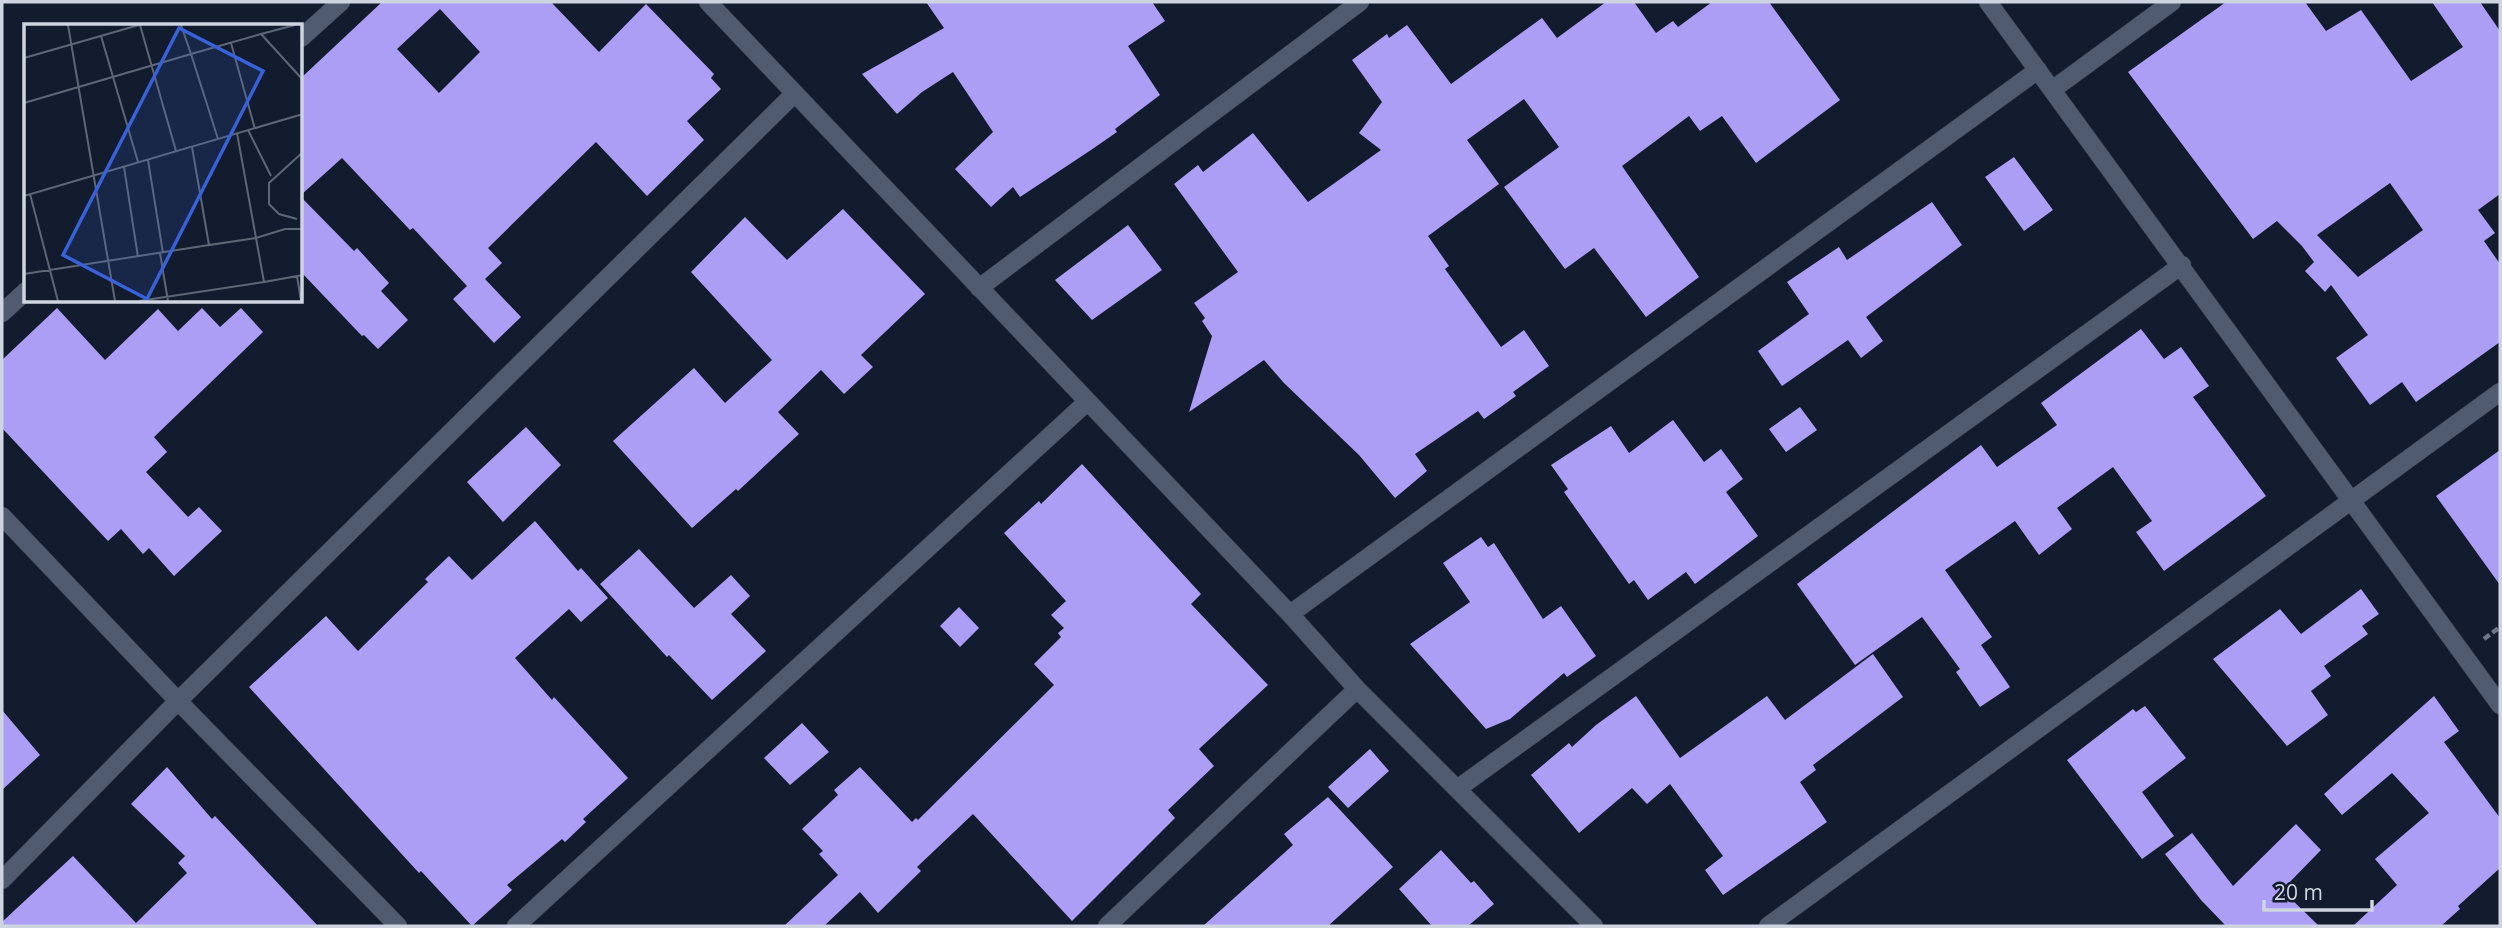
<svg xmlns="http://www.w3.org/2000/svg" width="2502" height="928" viewBox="0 0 2502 928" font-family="'Open Sans',sans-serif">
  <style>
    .building { fill: #ac9ef5; fill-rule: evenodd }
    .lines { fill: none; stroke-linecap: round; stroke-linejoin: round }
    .minor-casing { stroke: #2f3442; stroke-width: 19 }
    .path { stroke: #6f7786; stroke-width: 4.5; stroke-dasharray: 7 3.5; stroke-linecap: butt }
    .minor { stroke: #505b70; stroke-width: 18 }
    .inset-road { fill: none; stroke: #5e6676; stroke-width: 2 }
    .view { fill: #3862d9; fill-opacity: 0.15; stroke: #3862d9; stroke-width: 3.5 }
    .inset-edge { fill: none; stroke: #ced5e1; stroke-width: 3.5 }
  </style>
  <rect width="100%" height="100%" fill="#131c2e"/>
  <path class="building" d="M382,2H551L599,52L646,4L714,74L711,78L721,89L687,121L704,140L647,196L596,142L488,248L502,263L485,279L521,317L494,343L453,299L467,286L413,228L410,230L342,158L301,195V78ZM440,9L480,52L439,93L397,49Z
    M926,2H1152L1165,21L1128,46L1160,95L1115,129L1117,132L1091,150L1020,197L1013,187L991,207L955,169L993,132L953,72L922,92L897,114L862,74L944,28Z
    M1606,2H1634L1656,33L1673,21L1678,27L1712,2H1769L1840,100L1756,163L1722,116L1700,131L1689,116L1622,166L1699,277L1646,317L1594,248L1565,269L1504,187L1559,147L1524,99L1467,140L1499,184L1428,236L1449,266L1445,269L1501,347L1524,330L1549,366L1513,392L1516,396L1484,419L1478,411L1415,454L1427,471L1395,498L1359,455L1284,383L1264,360L1189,412L1212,336L1202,321L1205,318L1194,303L1238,272L1174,184L1198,165L1203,172L1253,133L1308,202L1381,150L1359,133L1382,102L1352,60L1387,34L1389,38L1407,25L1451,84L1542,18L1557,38Z
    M2226,2H2305L2326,31L2361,10L2411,81L2463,47L2432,2H2480L2500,31V194L2478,210L2495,233L2484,241L2500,264V342L2416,402L2402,382L2370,405L2336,358L2368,335L2331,285L2325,292L2305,271L2314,262L2302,246L2277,221L2253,239L2128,72ZM2390,183L2423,230L2358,277L2317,235Z
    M2014,157L2053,210L2024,231L1985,177Z
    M301,197L354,251L357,248L389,283L381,291L408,320L378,349L364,335L362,336L301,272Z
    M1932,202L1962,245L1866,317L1883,341L1861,358L1848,340L1782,386L1758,351L1809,314L1787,282L1839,247L1847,260Z
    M843,209L925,294L861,355L873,367L844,394L821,370L778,412L799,434L738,491L736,489L692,528L613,441L694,368L725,403L772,360L691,272L745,217L787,260Z
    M1128,225L1162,270L1092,320L1055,280Z
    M57,308L105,360L158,309L178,331L202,308L220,327L241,308L263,332L154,437L167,452L146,472L188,517L199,507L222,531L174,576L149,548L143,554L121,529L108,541L2,428V360Z
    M2141,329L2164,359L2181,347L2209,386L2193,397L2266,496L2164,571L2136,532L2152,521L2113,467L2057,508L2072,529L2039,555L2015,521L1945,570L1992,637L1981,645L2010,687L1980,707L1956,672L1960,669L1922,617L1855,665L1797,584L1981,445L1997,467L2057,425L2041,403Z
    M1800,407L1817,430L1786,452L1769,429Z
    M1673,420L1704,462L1721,449L1743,479L1726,492L1758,536L1695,584L1686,572L1648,600L1634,580L1629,584L1564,492L1568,489L1551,465L1611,426L1629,453Z
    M526,427L561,465L503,522L467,482Z
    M2500,450V585L2436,496Z
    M1082,464L1201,594L1191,604L1268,685L1199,749L1214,766L1168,810L1175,818L1072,921L973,814L917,867L921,871L878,913L860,892L824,926H784L838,875L819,854L823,851L802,829L838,795L834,790L860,767L912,822L916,818L918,820L1054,685L1034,664L1061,637L1058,633L1064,628L1051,615L1066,601L1004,533L1039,501L1041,504Z
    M535,521L578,571L581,568L608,598L581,622L569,609L515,658L552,700L554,697L628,778L583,819L586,822L565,842L562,839L507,885L512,890L472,926L421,871L419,873L249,687L326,616L358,651L428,582L425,579L449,556L472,580Z
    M1481,537L1488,547L1494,543L1543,619L1561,606L1596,656L1567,677L1564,673L1510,719L1486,729L1410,644L1470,602L1443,563Z
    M639,549L694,608L731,575L750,596L731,614L766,651L712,700L669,655L667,657L600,584Z
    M2361,589L2379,614L2362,626L2368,634L2324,666L2331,676L2311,691L2328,715L2287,746L2213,659L2280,609L2301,634Z
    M959,607L979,628L960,647L940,626Z
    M1873,654L1903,697L1813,765L1816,770L1800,782L1827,822L1723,895L1705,870L1723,856L1670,784L1647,804L1632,788L1579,833L1531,775L1569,743L1572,747L1596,725L1636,696L1680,758L1767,696L1785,720Z
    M2434,696L2459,731L2444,742L2500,818V868L2458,906L2460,909L2441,926H2353L2397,885L2375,859L2429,813L2392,773L2342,815L2324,794Z
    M2145,706L2186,758L2142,792L2174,836L2142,859L2067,760L2133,709L2136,712Z
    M2,710L40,755L2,790Z
    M802,723L829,752L790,785L764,758Z
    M1370,749L1389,771L1348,808L1328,787Z
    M167,767L212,819L215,816L318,926H2V922L73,856L136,923L187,873L178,863L185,856L131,804Z
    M1328,797L1393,867L1328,926H1203L1293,845L1284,834Z
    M2296,824L2321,850L2282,890L2319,926H2226L2201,900L2165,854L2192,833L2233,886Z
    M1441,850L1471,883L1474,881L1494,904L1468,926H1432L1399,889Z"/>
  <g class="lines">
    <defs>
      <path id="minor" d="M708,2L1290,614L1357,689L1594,926
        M1988,2L2500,705
        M301,38L341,2
        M2052,90L2172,2
        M979,288L1360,2
        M2,313L26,291
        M2,516L178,701L795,93
        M1290,614L2038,70
        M1457,789L2182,265
        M2,880L178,701L398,926
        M516,926L1087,402
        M1107,926L1357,689
        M1768,926L2500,392"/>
    </defs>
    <use href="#minor" class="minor-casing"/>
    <path class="path" d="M2484,639L2500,627"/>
    <use href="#minor" class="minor"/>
  </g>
  <g transform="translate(24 24)">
    <rect width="278" height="278" fill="#131c2e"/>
    <path class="inset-road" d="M44,1L91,277M116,1L152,127M237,10L271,1M77,12L114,138M207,19L231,105M0,34L115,1M0,79L167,30L157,1M224,106L247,152M213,109L232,214L261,205H279M194,115L167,30L237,10L279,56M168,123L185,221L232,214L240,258L279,251M124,136L139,229M100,143L114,233M6,170L34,277M0,172L279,90M273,195L255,190L245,180V159L279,128M136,229L144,277M0,250L185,221M273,252L277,277M115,277L240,258"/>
    <path class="view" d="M155,4L239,47L123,275L39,231Z"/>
    <rect width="278" height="278" class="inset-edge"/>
  </g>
  <rect width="2502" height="928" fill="none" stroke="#ced5e1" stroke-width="7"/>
  <path d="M2264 900v10h108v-10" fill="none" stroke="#ced5e1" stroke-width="3.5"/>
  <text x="2274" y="900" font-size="21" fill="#ced5e1" stroke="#131c2e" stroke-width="5" paint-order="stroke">20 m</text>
</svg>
